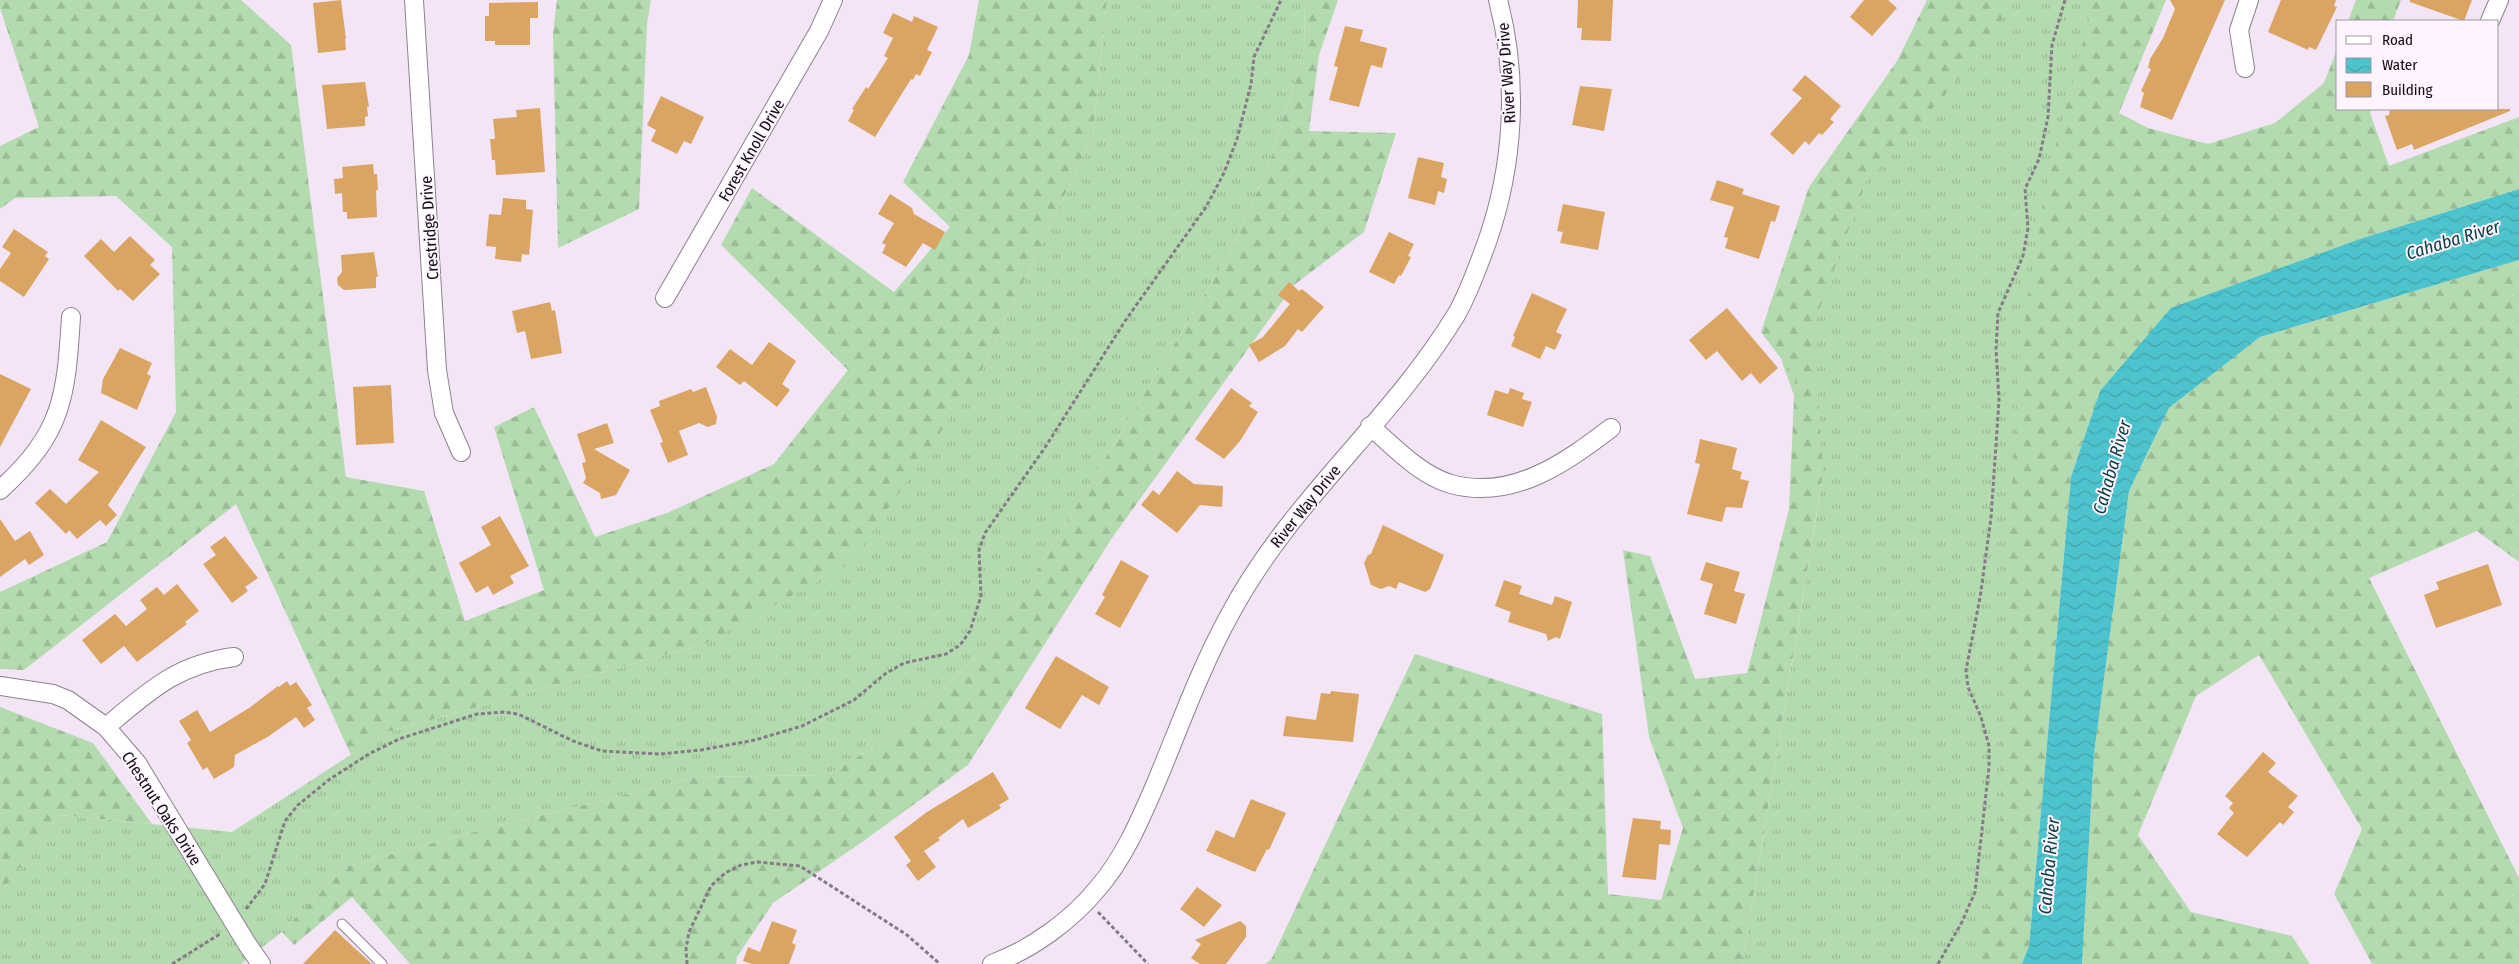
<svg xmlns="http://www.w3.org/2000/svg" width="2519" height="964" viewBox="0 0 2519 964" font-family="'Fira Sans Condensed',sans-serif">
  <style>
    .grass { fill: url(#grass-tufts) }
    .forest { fill: url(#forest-firs) }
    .water { fill: url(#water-waves) }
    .building { fill: #daa562 }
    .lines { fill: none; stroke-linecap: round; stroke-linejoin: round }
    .lane-casing { stroke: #8d808f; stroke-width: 11 }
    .street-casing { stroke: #8d808f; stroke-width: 20 }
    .path { stroke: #857b86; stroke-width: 3; stroke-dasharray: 4 2.5; stroke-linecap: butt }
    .lane { stroke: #fff; stroke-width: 9 }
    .street { stroke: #fff; stroke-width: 18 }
    .labels { text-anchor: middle; stroke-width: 4; stroke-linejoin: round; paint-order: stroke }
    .street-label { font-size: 16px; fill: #0f0a0f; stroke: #fdf4ff }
    .water-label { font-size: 18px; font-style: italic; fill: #0a4146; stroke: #fdf4ff }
  </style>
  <defs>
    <pattern id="grass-tufts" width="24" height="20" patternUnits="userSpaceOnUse" patternTransform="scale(1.25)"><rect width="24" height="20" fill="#b4dbb0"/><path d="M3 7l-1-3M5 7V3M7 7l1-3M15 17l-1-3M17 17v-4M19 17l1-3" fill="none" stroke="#9abb96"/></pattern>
    <pattern id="forest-firs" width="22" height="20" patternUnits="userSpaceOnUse" patternTransform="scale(1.25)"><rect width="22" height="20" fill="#b4dbb0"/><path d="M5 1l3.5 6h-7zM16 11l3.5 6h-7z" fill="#9abb96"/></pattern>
    <pattern id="water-waves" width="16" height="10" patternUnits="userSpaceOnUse" patternTransform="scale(1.25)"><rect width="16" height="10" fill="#4dc3cd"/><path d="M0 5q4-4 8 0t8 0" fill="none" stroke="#42a6af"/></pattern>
  </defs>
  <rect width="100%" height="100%" fill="#f3e5f6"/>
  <path class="grass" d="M1107,0H1304L1305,48L1266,173L1228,256L995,640L892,735L829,775L697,777L478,831L344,867L282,932L241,964H0V894L59,815L232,832L384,733L704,644L980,374L1093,135Z
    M2002,0H2123L2009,964H1742L1823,476L1782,362L1834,167Z"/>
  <path class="forest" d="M0,0H241L291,45L346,477L424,491L465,621L544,590L494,427L534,407L595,537L667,513L774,464L848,370L721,245L752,188L894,292L950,227L903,182L969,55L979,0H1107L1093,135L980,374L851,563L704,644L384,733L351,755L236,504L24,670L0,669V592L107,542L176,412L172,247L116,196L15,198L0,209V146L39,127L0,8Z
    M557,0H651L647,24L639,209L558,248L553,34Z
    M1304,0H1338L1319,55L1309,131L1396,133L1364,232L1294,285L1112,538L968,765L865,840L773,903L737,957L736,964H410L352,897L294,945L282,932L344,867L478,831L697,777L829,775L892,735L995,640L1228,256L1266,173L1305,48Z
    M1927,0H2013L1985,50L1866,182L1814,324L1823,475L1742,964H1265L1271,960L1415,654L1602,714L1608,894L1661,900L1683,828L1649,737L1623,550L1650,556L1695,679L1747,673L1789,509L1795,377L1761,332L1809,187L1897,61Z
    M2094,0H2166L2119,113L2148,128L2208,144L2275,123L2324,83L2338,47V109H2371L2370,113L2389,166L2519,117V189L2360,239L2100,391L2071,477L2029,947L2022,964H1975L1979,960L2000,840L2004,661L2018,366L2049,170Z
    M2356,0H2401L2393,21H2348Z
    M2519,260V562L2477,531L2369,578L2519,878V964H2372L2334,894L2362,829L2259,655L2196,696L2138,835L2191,912L2292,936L2310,964H2082L2094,754L2129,491L2169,408L2260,337Z
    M0,707L93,743L152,824L59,815L0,894Z"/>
  <path class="water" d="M2519,189V260L2260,337L2169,408L2129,491L2094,754L2082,964H2022L2029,946L2071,477L2100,391L2171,308L2360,239Z"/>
  <path class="building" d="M341,0L346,39H345L346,50L318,53L313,3Z
    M1578,0H1613L1611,41L1581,40L1582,28H1577Z
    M1864,0H1888L1897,8L1872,36L1850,17Z
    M2170,0H2225L2172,120L2140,107L2144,93L2141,91L2151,69L2148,68L2150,59L2163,38L2175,9Z
    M2281,0H2336L2334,6L2337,7L2316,50L2309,47L2308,50L2268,32Z
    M2410,0H2472L2464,21L2410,2Z
    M538,2V18H530V45H495V41H485V16H489V3Z
    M893,13L912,22L914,16L938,27L927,50L932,52L920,76L916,74L913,80L911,79L875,137L848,121L854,110L852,109L866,87L868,89L888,58L884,56L893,38L883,33Z
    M1345,26L1363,30L1360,41L1387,48L1382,68L1371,65L1359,107L1329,100L1338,67L1334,66Z
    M1805,75L1841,106L1830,119L1834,122L1822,135L1819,133L1809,145L1805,141L1793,155L1770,134L1802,98L1792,90Z
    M365,82L369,107H367L368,116L365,117V126L327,129L322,85Z
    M1580,86L1612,89L1604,131L1572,125Z
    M661,96L704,117L691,144L684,141L677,154L651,141L656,130L647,125Z
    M540,108L545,172L496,175L495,160H492L490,139H495L493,119L517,117L516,110Z
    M2399,109H2510V111L2414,150L2412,144L2397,150L2385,116L2389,115L2390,110Z
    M1418,157L1444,163L1441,177L1447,179L1444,193L1438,191L1435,205L1408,198Z
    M373,164L374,174H377L378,190H376L377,217L347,219V212H343L342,193L335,194L334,179L343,178L342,167Z
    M1717,180L1744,189L1742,194L1780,206L1775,222L1771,221L1759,259L1725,248L1728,238L1724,237L1734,207L1710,200Z
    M890,194L912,208L914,214L945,232L935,250L923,243L906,267L882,253L886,245L882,243L894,223L878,214Z
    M503,198L526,200V209L533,210L529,255L522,254L521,262L495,259L496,247L486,246L489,214L501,215Z
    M1563,204L1605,212L1598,250L1560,243L1563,232L1557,231Z
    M14,229L48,252L45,256L49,259L24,297L0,281V269L11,253L2,247Z
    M1389,232L1414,244L1408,256L1411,257L1401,276L1399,275L1394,284L1369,272Z
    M130,236L155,260L150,265L160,274L133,301L120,289L118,291L84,256L101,239L114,252Z
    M374,252L378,277H376V288L344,290L338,285L337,278L342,272L341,255Z
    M1289,282L1299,291L1302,289L1324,307L1302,332L1298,329L1285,346L1259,362L1249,345L1263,337L1290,304L1278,295Z
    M1532,293L1567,309L1556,332L1562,335L1555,350L1546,346L1540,359L1511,346L1515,337L1513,336Z
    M550,302L552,311L555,310L562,353L531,359L525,331L517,333L512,311Z
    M1727,308L1778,368L1760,384L1751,373L1742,381L1717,351L1706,360L1689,340Z
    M769,342L796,361L782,384L790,390L777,407L744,381L740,385L716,367L730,349L752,365Z
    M120,348L152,363L147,374L151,376L137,410L101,393L103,379Z
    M0,374L31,389L0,447Z
    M391,385L394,443L356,445L353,387Z
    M706,387L717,417L716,424L708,427L699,423L679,431L688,455L668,463L660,443L663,442L650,410L660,406L659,401L691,389L693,392Z
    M1231,388L1252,403L1249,406L1258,412L1240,441L1224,459L1195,439Z
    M1510,388L1524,393L1522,399L1532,402L1523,427L1487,415L1495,390L1508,394Z
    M101,420L146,447L108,505L117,515L106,526L100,520L77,539L69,530L66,534L35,503L50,489L66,504L99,472L78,460Z
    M607,423L614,443L594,449L630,470L616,495L601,499L600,493L583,483L586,478L582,463L586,462L577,434Z
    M1700,439L1737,448L1732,469L1742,472L1740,479L1749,481L1742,508L1726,507L1722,522L1687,514L1700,464L1695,463Z
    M1177,471L1194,484L1223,486L1222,507L1200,505L1177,533L1141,505L1153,490L1159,495Z
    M500,516L529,566L510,576L514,583L493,595L488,586L476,593L459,563L491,545L481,527Z
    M0,519L15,541L30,531L44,555L29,565L25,559L0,577Z
    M1383,525L1444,555L1430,589L1425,592L1399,582L1396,589L1389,586L1381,589L1371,585L1364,563L1368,555L1371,554Z
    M225,536L258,578L245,587L248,591L232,603L203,564L216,555L210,547Z
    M1121,560L1149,576L1120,628L1095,614L1105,597L1102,595Z
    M1706,562L1740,572L1734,591L1745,594L1736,624L1704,614L1713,584L1700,580Z
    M2488,564L2502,605L2436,628L2424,595L2439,589L2436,582Z
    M1504,580L1522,586L1519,594L1552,605L1555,596L1572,602L1560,639L1556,637L1548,641L1546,634L1508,622L1511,612L1495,606Z
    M177,584L199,611L185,622L187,624L137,662L124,646L101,664L82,640L115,614L126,626L147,609L140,600L157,587L164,595Z
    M1056,656L1109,687L1099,705L1082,695L1060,729L1025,708Z
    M287,681L290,686L296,682L312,705L307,708L315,720L304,728L296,717L269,736L235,755L234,767L214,779L207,767L203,770L187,743L191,740L179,721L197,710L210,732L249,708L278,686L279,687Z
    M1331,691L1359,694L1353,742L1283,736L1286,716L1316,720L1321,693L1330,694Z
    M2263,752L2276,763L2268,772L2298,796L2288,807L2294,812L2283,825L2280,822L2274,828L2247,857L2217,834L2234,813L2229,808L2233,803L2225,796Z
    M993,772L1009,799L999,805L1001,808L968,828L963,819L938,838L940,840L924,851L936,867L918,881L906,865L911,861L894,837L927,812Z
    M1251,799L1286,813L1269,850L1267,849L1255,872L1206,851L1216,830L1234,838Z
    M1633,818L1661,821L1660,829L1671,830L1670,845L1659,844L1656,880L1622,877Z
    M1197,887L1222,905L1204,927L1180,909Z
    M772,921L797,930L792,943L796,945L789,964H752L743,961L748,947L760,952Z
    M1240,921L1246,926V937L1226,964H1200L1191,958L1201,944L1195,940Z
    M335,930L372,964H303Z"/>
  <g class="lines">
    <defs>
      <path id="lane" d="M342,924L382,964"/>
      <path id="street" d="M414,0L437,370L444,413L461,452
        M2490,21L2499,0
        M2245,68L2239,30L2249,0
        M665,298L819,31L833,0
        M1370,426C1394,447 1420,475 1451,484C1512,501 1565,463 1611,428
        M0,490C63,433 66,397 71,317
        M0,686L53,694L68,700L106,727L137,763L247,944L261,964
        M106,727C148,692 177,664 234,657
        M992,964C1032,949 1071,921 1098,888C1124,858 1140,820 1156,783C1179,728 1200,669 1229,616C1289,502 1390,423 1456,315C1469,293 1478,266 1487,242C1514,165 1519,79 1498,0"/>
    </defs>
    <use href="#lane" class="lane-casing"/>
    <use href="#street" class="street-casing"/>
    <path class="path" d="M246,909L265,884L285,821L298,805L330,779L369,754L399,739L477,714L503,712L518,714L573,741L602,751L660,754L701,750L755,740L802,726L854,700L885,674L904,663L946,654L960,645L970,631L981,596L979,550L985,533L1046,446L1125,321L1206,207L1224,173L1237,139L1251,84L1254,57L1281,0
      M1098,912L1148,964
      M172,964L220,934
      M687,964L686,949L689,932L711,886L725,873L741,865L757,862L800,866L907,935L940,964
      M1938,964L1962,922L1975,892L1989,767V746L1981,717L1968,687L1966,670L1980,598L1991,518L1999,400L1996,349L1998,313L2023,256L2028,228L2025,189L2039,159L2048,117L2052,45L2065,0"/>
    <use href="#lane" class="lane"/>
    <use href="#street" class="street"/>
  </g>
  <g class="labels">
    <g class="street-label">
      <text transform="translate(1506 73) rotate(-94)" y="6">River Way Drive</text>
      <text transform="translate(751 150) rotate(-60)" y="6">Forest Knoll Drive</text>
      <text transform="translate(429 228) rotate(-94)" y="6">Crestridge Drive</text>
      <text transform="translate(1305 506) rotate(-51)" y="6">River Way Drive</text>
      <text transform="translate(162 808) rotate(57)" y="6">Chestnut Oaks Drive</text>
    </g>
    <g class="water-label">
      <text transform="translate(2453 240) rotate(-17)" y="6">Cahaba River</text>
      <text transform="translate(2112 467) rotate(-74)" y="6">Cahaba River</text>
      <text transform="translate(2049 866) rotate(-85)" y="6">Cahaba River</text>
    </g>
  </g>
  <rect x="2336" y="20" width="162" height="90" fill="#fdf4ff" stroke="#9e969f"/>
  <rect x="2346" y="36" width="25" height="8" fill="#ffffff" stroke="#9e969f"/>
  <text x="2382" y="45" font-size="15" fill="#0f0a0f">Road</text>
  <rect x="2346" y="58" width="25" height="15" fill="url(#water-waves)" stroke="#9e969f"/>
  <text x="2382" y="70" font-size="15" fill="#0f0a0f">Water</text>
  <rect x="2346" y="82" width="25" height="15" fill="#daa562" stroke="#9e969f"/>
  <text x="2382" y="95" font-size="15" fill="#0f0a0f">Building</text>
</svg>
